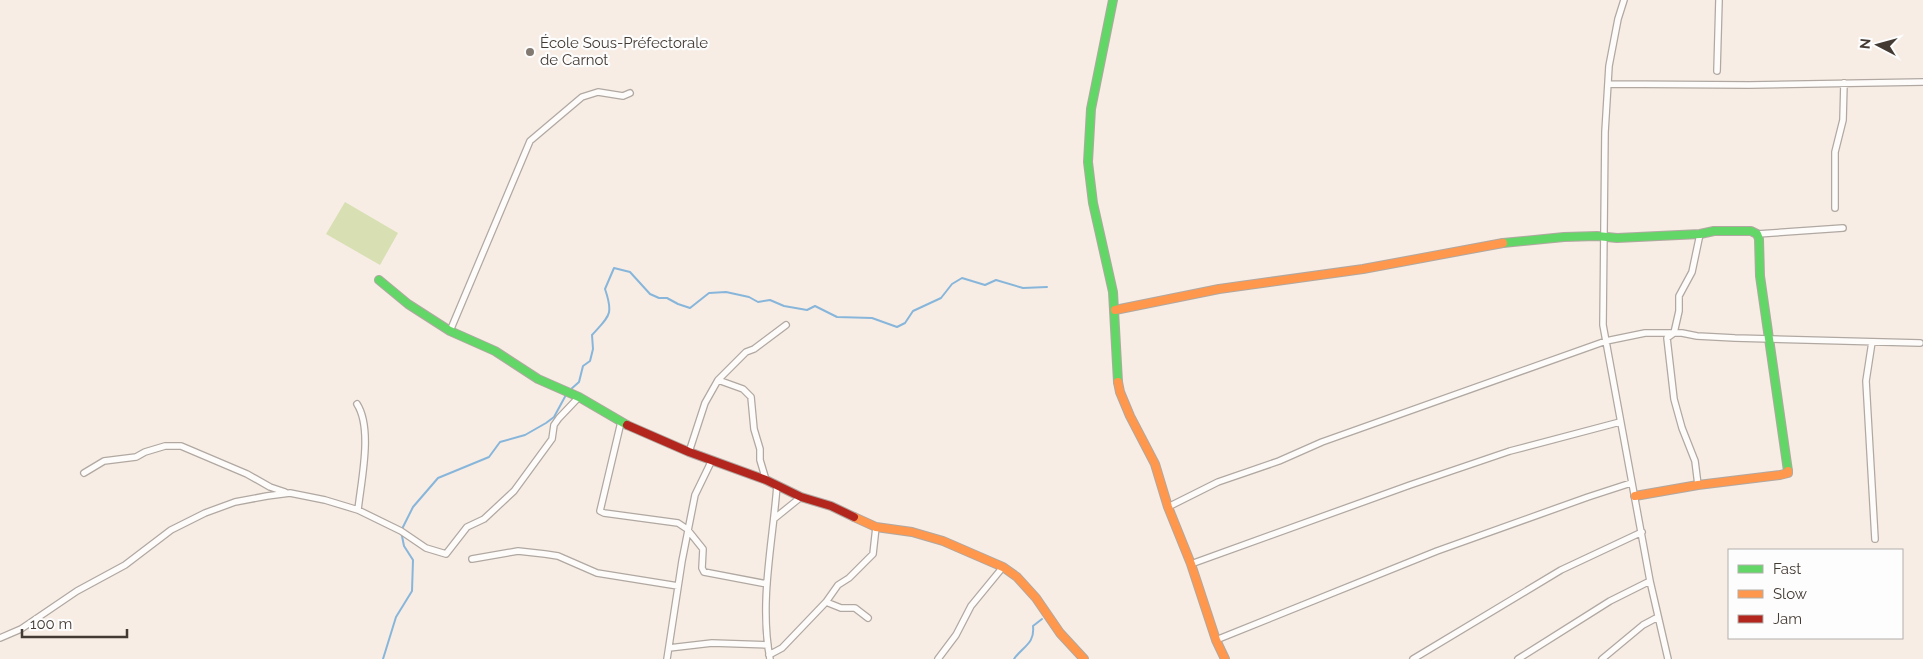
<svg xmlns="http://www.w3.org/2000/svg" width="1923" height="659" viewBox="0 0 1923 659" font-family="Raleway,sans-serif">
  <style>
    .park { fill: #d8e0b3 }
    .lines { fill: none; stroke-linecap: round; stroke-linejoin: round }
    .stream { stroke: #88b6db; stroke-width: 2 }
    .street-casing { stroke: #b0a8a1; stroke-width: 8 }
    .fast-casing { stroke: #b0a8a1; stroke-width: 10 }
    .slow-casing { stroke: #b0a8a1; stroke-width: 10 }
    .jam-casing { stroke: #b0a8a1; stroke-width: 10 }
    .street { stroke: #fefcfb; stroke-width: 5.5 }
    .fast { stroke: #63d668; stroke-width: 8 }
    .slow { stroke: #ff974d; stroke-width: 8 }
    .jam { stroke: #b3261e; stroke-width: 8 }
    .poi-dot { fill: #827971; stroke: #fdfdfd; stroke-width: 2 }
    .labels { text-anchor: middle; stroke-width: 4.5; stroke-linejoin: round; paint-order: stroke }
    .poi-label { font-size: 15px; fill: #433a33; stroke: #fdfdfd; text-anchor: start }
  </style>
  <rect width="100%" height="100%" fill="#f7ede5"/>
  <path class="park" d="M345,202L398,233L380,265L326,234Z"/>
  <g class="lines">
    <path class="stream" d="M570,390L579,382L583,366L590,361L593,349L592,335C609,316 614,315 605,289L614,268L630,272L650,294L659,298H667L678,304L690,308L709,293L726,292L749,297L758,302L770,300L784,306L807,310L815,306L837,317L872,318L897,327L905,323L913,311L941,298L952,284L962,278L985,285L996,280L1023,288L1047,287
      M383,659L396,617L412,591L413,560L404,546L401,531L413,507L438,478L489,457L500,442L525,435L546,423L554,417L567,393
      M1014,659C1023,646 1035,644 1033,626L1042,619"/>
    <defs>
      <path id="street" d="M1624,0L1618,19L1609,66L1605,132L1603,325L1650,581L1668,659
        M1717,71L1719,0
        M1608,84L1749,85L1923,82
        M1835,208V152L1843,120L1844,83
        M1757,234L1843,228
        M450,331L530,141L582,97L598,92L623,96L630,93
        M1872,342L1866,381L1875,539
        M718,380L743,389L751,397L754,429L760,449V460L766,480
        M357,404C373,429 361,481 358,510
        M621,422L600,511L604,513L678,523L687,529L703,549L702,568L704,572L767,584
        M689,452L705,403L718,380L746,352L754,349L786,325
        M84,473L104,461L136,457L145,452L165,446H181L247,474L270,487L285,492
        M1698,485L1695,461L1682,428L1674,399L1667,338L1674,333L1679,311V296L1692,272L1700,234
        M1168,507L1218,482L1279,461L1322,442L1606,341L1645,333H1682L1697,336L1735,338L1920,343
        M775,518L801,497
        M472,559L518,551L545,554L558,556L597,573L678,586
        M1191,564L1410,485L1510,451L1620,422
        M826,602L841,608H855L868,618
        M0,638L21,629L77,591L125,565L171,530L205,513L235,502L267,496L290,493L325,500L358,510L401,531L426,548L446,554L467,527L484,519L514,491L552,439L554,425L559,418L579,397
        M1216,640L1437,551L1588,497L1631,483
        M669,648L712,643L768,645
        M769,655L782,648L826,602L838,585L849,578L873,554L876,527
        M667,659L682,561L695,495L712,460
        M770,659C759,601 773,542 777,485
        M938,659L956,635L971,606L1003,567
        M1413,659L1561,570L1642,532
        M1518,659L1610,601L1650,581
        M1602,659L1643,625L1658,617"/>
      <path id="fast" d="M1113,0L1091,109L1088,162L1093,203L1113,292L1118,382
        M1503,243L1564,237L1597,236L1617,238L1700,234L1714,231H1751L1757,234L1759,239L1760,276L1788,471
        M379,280L408,304L450,331L495,351L538,379L579,397L627,425"/>
      <path id="slow" d="M1115,310L1219,289L1363,269L1503,243
        M1118,382L1120,392L1130,416L1155,464L1168,507L1191,564L1216,640L1225,659
        M1635,496L1698,485L1780,475L1788,473V471
        M854,517L876,527L912,532L943,541L1003,567L1017,577L1036,598L1060,633L1084,659"/>
      <path id="jam" d="M627,425L689,452L766,480L801,497L831,506L854,517"/>
    </defs>
    <use href="#street" class="street-casing"/>
    <use href="#fast" class="fast-casing"/>
    <use href="#slow" class="slow-casing"/>
    <use href="#jam" class="jam-casing"/>
    <use href="#street" class="street"/>
    <use href="#fast" class="fast"/>
    <use href="#slow" class="slow"/>
    <use href="#jam" class="jam"/>
  </g>
  <circle class="poi-dot" cx="530" cy="52" r="5"/>
  <g class="labels">
    <g class="poi-label">
      <text x="540" y="48">École Sous-Préfectorale<tspan x="540" dy="17">de Carnot</tspan></text>
    </g>
  </g>
  <rect x="1728" y="549" width="175" height="90" fill="#fdfdfd" stroke="#b3afac"/>
  <rect x="1738" y="565" width="25" height="8" fill="#63d668" stroke="#b3afac"/>
  <text x="1773" y="574" font-size="15" fill="#433a33">Fast</text>
  <rect x="1738" y="590" width="25" height="8" fill="#ff974d" stroke="#b3afac"/>
  <text x="1773" y="599" font-size="15" fill="#433a33">Slow</text>
  <rect x="1738" y="615" width="25" height="8" fill="#b3261e" stroke="#b3afac"/>
  <text x="1773" y="624" font-size="15" fill="#433a33">Jam</text>
  <g transform="translate(1878 45) rotate(276)" stroke="#fdfdfd" stroke-width="4" paint-order="stroke">
  <path d="M0-4L9 19L0 12L-9 19Z" fill="#433a33"/>
  <text y="-8" font-size="14" font-weight="bold" text-anchor="middle" fill="#433a33">N</text>
  </g>
  <path d="M22 629v8h105v-8" fill="none" stroke="#433a33" stroke-width="2.5"/>
  <text x="30" y="629" font-size="15" fill="#433a33" stroke="#fdfdfd" stroke-width="4" paint-order="stroke">100 m</text>
</svg>
